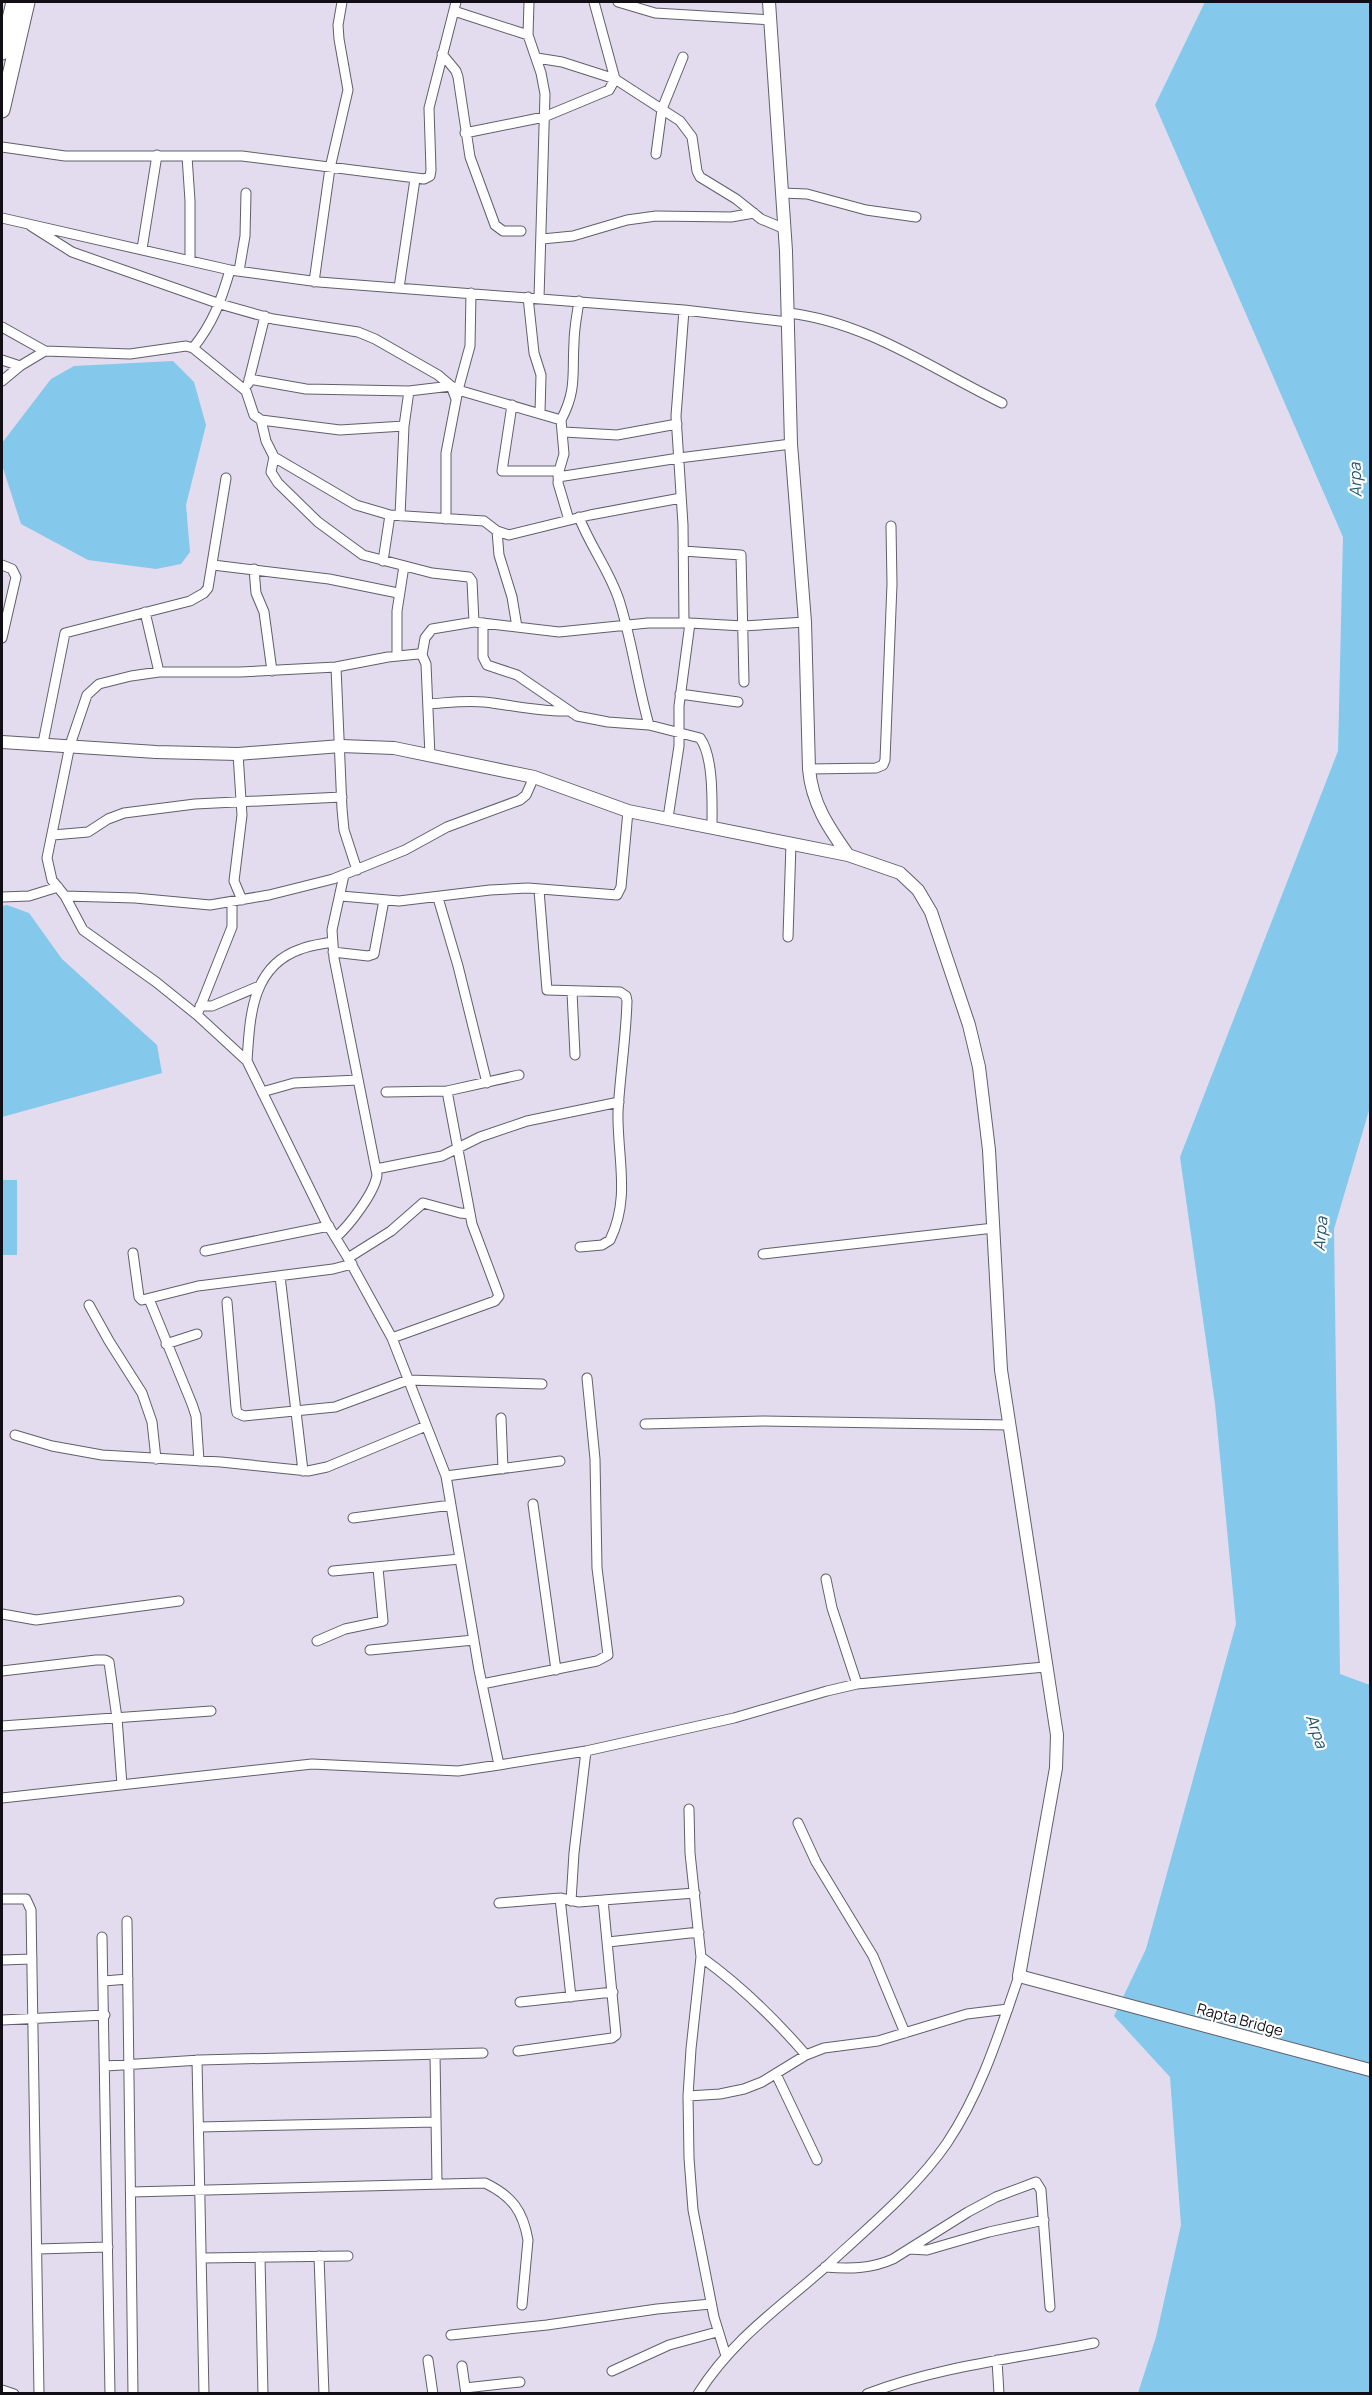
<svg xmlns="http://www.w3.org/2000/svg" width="1372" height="2395" viewBox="0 0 1372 2395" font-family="Manrope,sans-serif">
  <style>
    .water { fill: #84c8eb }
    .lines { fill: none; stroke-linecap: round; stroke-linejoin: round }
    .minor-casing { stroke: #625e6c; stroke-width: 11 }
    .tertiary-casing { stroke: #625e6c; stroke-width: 14 }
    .trunk-casing { stroke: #625e6c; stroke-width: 17 }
    .minor { stroke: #fff; stroke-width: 9 }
    .tertiary { stroke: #fff; stroke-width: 12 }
    .trunk { stroke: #fff; stroke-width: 15 }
    .labels { text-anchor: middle; stroke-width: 4.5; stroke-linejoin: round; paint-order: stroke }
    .street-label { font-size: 15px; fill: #110f15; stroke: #fff }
    .water-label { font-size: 16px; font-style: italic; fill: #22566f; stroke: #fff }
  </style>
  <rect width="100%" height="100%" fill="#e2dcee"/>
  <path class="water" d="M1205,2H1370V1107L1334,1229L1340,1674L1370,1685V2393H1138L1156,2337L1181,2225L1170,2077L1114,2016L1146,1949L1236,1624L1215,1404L1180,1157L1338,751L1343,537L1155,105Z
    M173,361L194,382L206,425L186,505L190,552L181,564L156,569L88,560L21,524L2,465V443L51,379L74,366Z
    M7,905L29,913L62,959L157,1045L162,1073L2,1117V906Z
    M2,1180H17V1255H2Z"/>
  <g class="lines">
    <defs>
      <path id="minor" d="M529,2L528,35L541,73L545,94L539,298
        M618,2L655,13L771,20
        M454,11L528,35
        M442,54L456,71L458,77L470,157L495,225L503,231H521
        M537,58L562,62L615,79L680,121L692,137L697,171L700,177L736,199L761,219L785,229
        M465,133L544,117L609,90L615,79L594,2
        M2,147L65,156H242L424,179L430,176L431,170L429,108L456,2
        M656,154L662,109L683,57
        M187,156L190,201V260
        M782,193L807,194L866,210L916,217
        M2,218L230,270L319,282L684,310L788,322
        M31,226L72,252L220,304L273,319L358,332L375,339L438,375L451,386L456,399
        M542,239L573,236L627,220L656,216L731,217L754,213
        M142,249L157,155
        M239,271L245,236L246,193
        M314,282L330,168L348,90L339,39L338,25L342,2
        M399,288L415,179
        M528,297L534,353L541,375L540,413
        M788,313C867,322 932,369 1002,403
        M2,327L45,351
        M193,348C213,323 221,301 230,270
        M2,360L20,366
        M249,379L306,389L409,391L404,426L400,516
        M2,381L20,366L45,351L130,354L186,346L193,348L246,391L254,415L261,420L340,430L404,426
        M248,384L265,316
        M409,391L451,386L458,390L561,420L564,454L559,471L558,483L569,520
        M512,405L502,471H559
        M261,420L266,441L274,457L356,505L390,515L484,521L497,531L509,535L590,515L681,498
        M561,420C577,390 572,374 574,343C574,329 577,315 579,301
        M564,432L617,435L677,424
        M274,457L271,472L278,483L318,522L363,555L432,573L469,577L472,581L474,622
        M558,477L679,458L791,444
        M579,517C590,546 609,570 619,600C632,640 637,683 649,725
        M446,519V453L458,390L470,346L471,293
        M497,531L499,555L512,597L517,627
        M683,551L741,555L744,682
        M383,561L390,515
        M2,565L12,569L16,577L2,638
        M213,565L329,579L398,593
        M254,569L256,593L264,612L272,671
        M145,612L159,672
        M483,623V657L487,665L517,675L577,716L608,722L649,725L700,738C714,757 712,804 712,827
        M684,623L683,525L676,416L684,310
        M397,655V611L404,566
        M422,655L425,638L432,629L474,622L559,632L648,623H690L743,626L805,622
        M336,667L342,809L344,830L357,870
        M680,694L738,702
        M428,704C446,703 465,700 484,702C512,705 539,712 568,711
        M43,743L65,633L190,601L204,593L208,588L226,478
        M238,754L242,815L234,881L242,900
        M430,756L426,664L422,655L418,654L388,657L336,667L240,672H159L131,676L99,684L87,695L70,745L47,858L52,880L65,896L83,930L156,982L197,1015L247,1061L326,1222L348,1258L392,1338L446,1476L479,1670L499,1765
        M809,769L876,768L883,765L885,760L892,584L891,526
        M668,818L679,746V706L690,623
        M53,835L88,832L108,819L124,813L195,804L342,797
        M539,890L547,990L620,992L626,996L627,1001C626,1038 620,1075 618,1112C617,1157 631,1197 610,1240L602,1245L580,1247
        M65,896L135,898L210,905L269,895L333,879L405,850L447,827L520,800L526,795L534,777
        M341,896L399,901L490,890L528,888L617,895L621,887L628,811
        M2,897L29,896L58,887
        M438,898L458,966L487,1083
        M788,937L791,843
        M333,952L368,956L374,954L384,900
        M572,992L575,1055
        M200,1006H212L257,987
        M197,1015L232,927V902
        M247,1061C250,1017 251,966 301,949C311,945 322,944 332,942
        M262,1092L294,1083L358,1080
        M386,1092L447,1091L519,1075
        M376,1169L442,1156L480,1137L527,1121L619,1102
        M336,1237C349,1226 375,1192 377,1175L334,958L332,930L344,875
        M205,1251L329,1226
        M133,1253L139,1297L142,1300L198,1286L333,1269L352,1264
        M763,1254L994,1228
        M348,1258L391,1231L423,1203L460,1213L470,1214
        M280,1276L303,1471
        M149,1299L192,1404L196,1416L199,1461
        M227,1302L236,1408L237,1413L244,1416L335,1407L408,1380L542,1384
        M89,1305L109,1341L142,1393L152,1422L156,1459
        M392,1338L495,1301L499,1296L472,1224L447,1091
        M166,1344L197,1334
        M501,1418L503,1469
        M645,1424L763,1421L1009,1425
        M15,1435L52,1446L102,1455L221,1462L308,1471L327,1467L426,1426
        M446,1476L560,1461
        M533,1504L556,1670
        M353,1518L451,1505
        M333,1571L460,1559
        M826,1579L832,1608L857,1684
        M2,1614L36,1620L179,1601
        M317,1641L345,1629L383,1621L378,1568
        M370,1650L474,1640
        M2,1671L96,1660H105L109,1662L117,1718L122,1785
        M482,1684L597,1661L608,1655L597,1568L595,1459L587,1378
        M2,1726L211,1711
        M2,1798L312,1764L458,1771L499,1765L586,1751L734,1718L827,1691L857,1684L1045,1667
        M689,1809L690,1853L701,1957L691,2049L688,2096L689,2158L693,2210L714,2317L726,2356
        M798,1823L816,1862L873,1956L905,2033
        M560,1898L571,1997
        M2,1899H26L31,1910L39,2394
        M571,1901L574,1853L586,1751
        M499,1903L560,1898L579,1902L603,1900L695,1893
        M127,1921L133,2394
        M102,1937L110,2394
        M608,1942L699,1932
        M701,1957C740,1985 774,2018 806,2055
        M2,1960L32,1959
        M104,1981L128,1979
        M520,2002L613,1992
        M2,2020L105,2015
        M518,2051L612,2038L616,2035L603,1900
        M435,2054L437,2183
        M197,2060L204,2394
        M106,2066L200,2060L483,2053
        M776,2074L817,2160
        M688,2096L720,2094L744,2089L762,2082L806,2055L824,2048L878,2041L967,2014L1008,2009
        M199,2127L436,2122
        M131,2192L485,2183C512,2196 523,2211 528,2240L522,2305
        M37,2249L108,2247
        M909,2249L927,2250L989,2232L1044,2220
        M319,2256L324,2394
        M260,2257L263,2394
        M203,2258L348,2256
        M825,2267C849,2269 871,2269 893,2259L968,2212L996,2197L1036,2182L1041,2190L1050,2307
        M451,2335L547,2325L657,2309L711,2304
        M428,2360L433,2394
        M997,2360L999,2394
        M462,2366L466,2394
        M612,2371L669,2345L717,2332
        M465,2388L520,2382
        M2,2390L14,2394
        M698,2394C733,2338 782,2306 830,2263C870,2226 916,2188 947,2143C981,2092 999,2034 1019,1976
        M867,2394C940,2366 1019,2358 1094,2343"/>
      <path id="tertiary" d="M769,2L786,251L791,444L805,622L809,769C812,803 828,827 848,855
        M2,742L156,752L238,754L341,746L394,748L534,777L628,811L848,855L900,873L918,890L931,912L969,1025L979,1067L989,1150L1001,1370L1057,1735L1056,1768L1019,1976L1370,2070"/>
      <path id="trunk" d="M2,52L14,2
        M2,110L27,2"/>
    </defs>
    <use href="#minor" class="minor-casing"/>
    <use href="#tertiary" class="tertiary-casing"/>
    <use href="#trunk" class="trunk-casing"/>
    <use href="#minor" class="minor"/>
    <use href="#tertiary" class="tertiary"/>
    <use href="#trunk" class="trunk"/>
  </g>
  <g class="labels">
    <g class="street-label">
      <text transform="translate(1240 2020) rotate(15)" y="5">Rapta Bridge</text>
    </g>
    <g class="water-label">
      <text transform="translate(1355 480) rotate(-92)" y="6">Arpa</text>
      <text transform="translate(1320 1234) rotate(-85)" y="6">Arpa</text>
      <text transform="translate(1317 1731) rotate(71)" y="6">Arpa</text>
    </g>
  </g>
  <rect width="1372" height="2395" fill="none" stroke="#110f15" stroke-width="6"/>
</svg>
